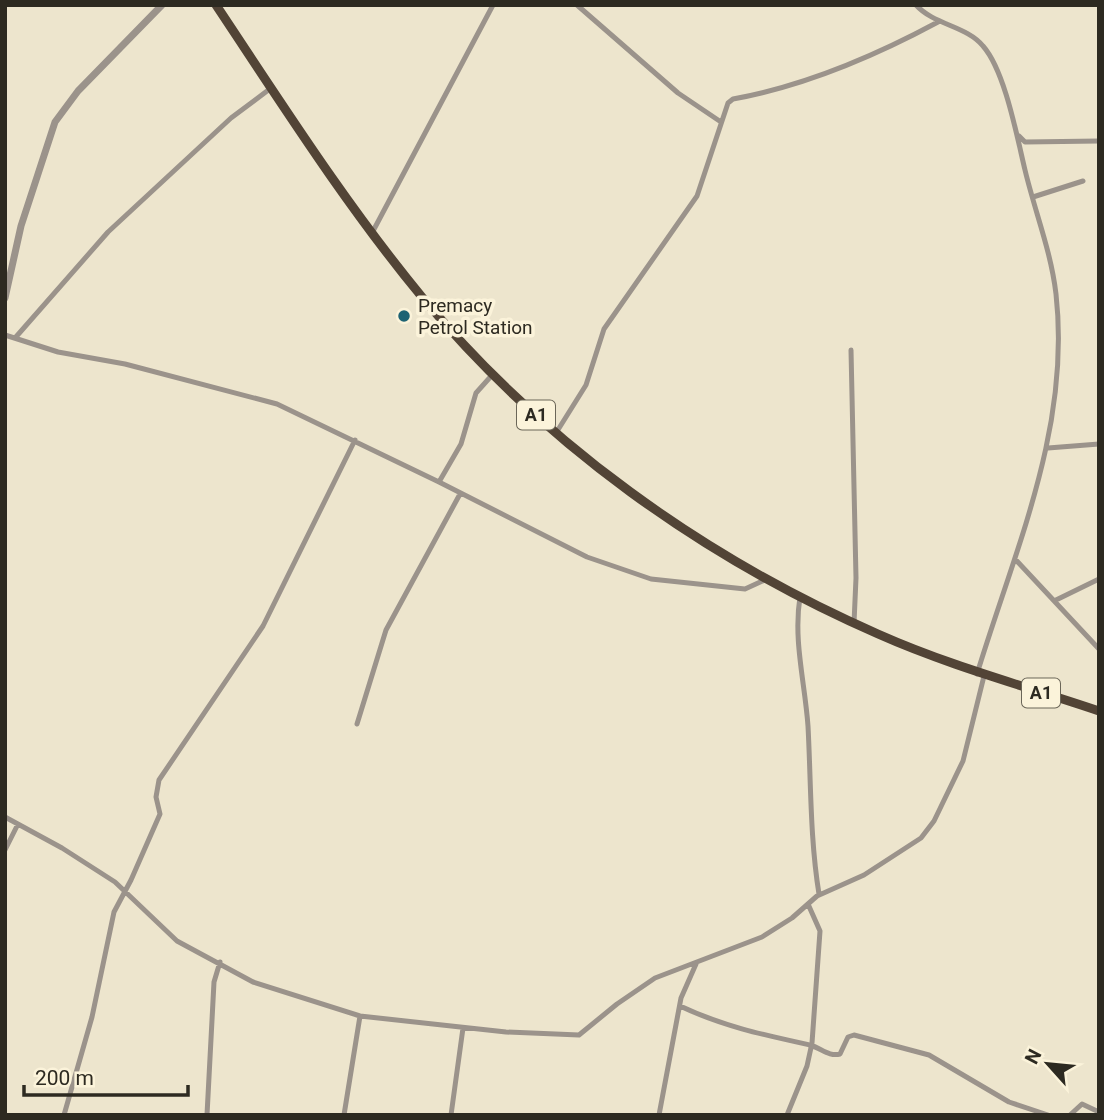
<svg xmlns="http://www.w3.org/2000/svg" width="1104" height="1120" viewBox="0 0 1104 1120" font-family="Roboto,sans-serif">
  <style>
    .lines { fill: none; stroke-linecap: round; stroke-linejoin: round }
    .minor { stroke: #9b938b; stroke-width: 5 }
    .tertiary { stroke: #9b938b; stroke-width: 7 }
    .trunk { stroke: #524436; stroke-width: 9 }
    .poi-dot { fill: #1d6273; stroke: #fbf3da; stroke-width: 2.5 }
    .labels { text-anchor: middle; stroke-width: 7; stroke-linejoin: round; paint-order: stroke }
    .shield { fill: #fbf3da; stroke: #6b6658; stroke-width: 2 }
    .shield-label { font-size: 18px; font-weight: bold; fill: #2d2a21 }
    .poi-label { font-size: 19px; fill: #2d2a21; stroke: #fbf3da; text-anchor: start }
  </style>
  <rect width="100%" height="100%" fill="#ede5cd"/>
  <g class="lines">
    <path class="minor" d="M577,5L678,93L721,122
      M916,5C934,25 967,26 983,46C1005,71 1017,137 1025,170C1035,212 1051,251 1056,294C1071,428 1015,549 977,674
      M1019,136L1025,142L1099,141
      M1033,197L1083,181
      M372,233L493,5
      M5,335L58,352L125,364L277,404L439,482L461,444L476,393L493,374
      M15,338L108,232L231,118L271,88
      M851,350L856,578L854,623
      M556,433L586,385L604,329L697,196L728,103L733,99C805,86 873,57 938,22
      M1048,448L1099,444
      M439,482L587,557L651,579L745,589L767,579
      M1015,559L1099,649
      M800,597C793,640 805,683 808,726C811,782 810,839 819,894
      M1056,600L1099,579
      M357,724L386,630L460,494
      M5,817L62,848L115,882L177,941L253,982L360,1016L506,1032L579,1035L617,1004L655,978L762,937L792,918L817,896L864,875L921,838L934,821L963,761L984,676
      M5,850L18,824
      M680,1006C722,1026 764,1035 810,1045C821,1048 829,1057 840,1054L848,1037L854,1035L929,1055L1009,1102L1048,1115
      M64,1115L92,1017L114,912L131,880L160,814L156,797L159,780L263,626L355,440
      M207,1115L214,982L220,962
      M344,1115L360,1016
      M451,1115L463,1028
      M659,1115L681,998L696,964
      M787,1115L807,1066L812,1043L820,931L808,904
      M1070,1115L1082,1104L1099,1112"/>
    <path class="tertiary" d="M5,298L21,226L55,122L78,91L162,5"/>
    <path class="trunk" d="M216,5C282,104 346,205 422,297C543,443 704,558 878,634C950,666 1025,686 1099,711"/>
  </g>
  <circle class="poi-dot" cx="404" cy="316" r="7"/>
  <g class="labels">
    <g class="shield">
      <rect x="517" y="400.5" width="38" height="29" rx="5"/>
      <rect x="1022" y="678.5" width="38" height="29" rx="5"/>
    </g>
    <g class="shield-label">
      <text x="536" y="421">A1</text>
      <text x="1041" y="699">A1</text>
    </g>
    <g class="poi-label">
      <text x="418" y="312">Premacy<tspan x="418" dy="22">Petrol Station</tspan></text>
    </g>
  </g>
  <rect width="1104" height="1120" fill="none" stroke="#2d2a21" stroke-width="14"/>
  <g transform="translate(1048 1064) rotate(297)" stroke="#fbf3da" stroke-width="5" paint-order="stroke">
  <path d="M0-5L12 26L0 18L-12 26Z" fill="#2d2a21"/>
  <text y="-10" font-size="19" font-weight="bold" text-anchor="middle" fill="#2d2a21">N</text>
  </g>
  <path d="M24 1085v10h164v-10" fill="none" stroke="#2d2a21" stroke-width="3.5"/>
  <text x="35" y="1085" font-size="21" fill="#2d2a21" stroke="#fbf3da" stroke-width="5" paint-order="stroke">200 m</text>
</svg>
